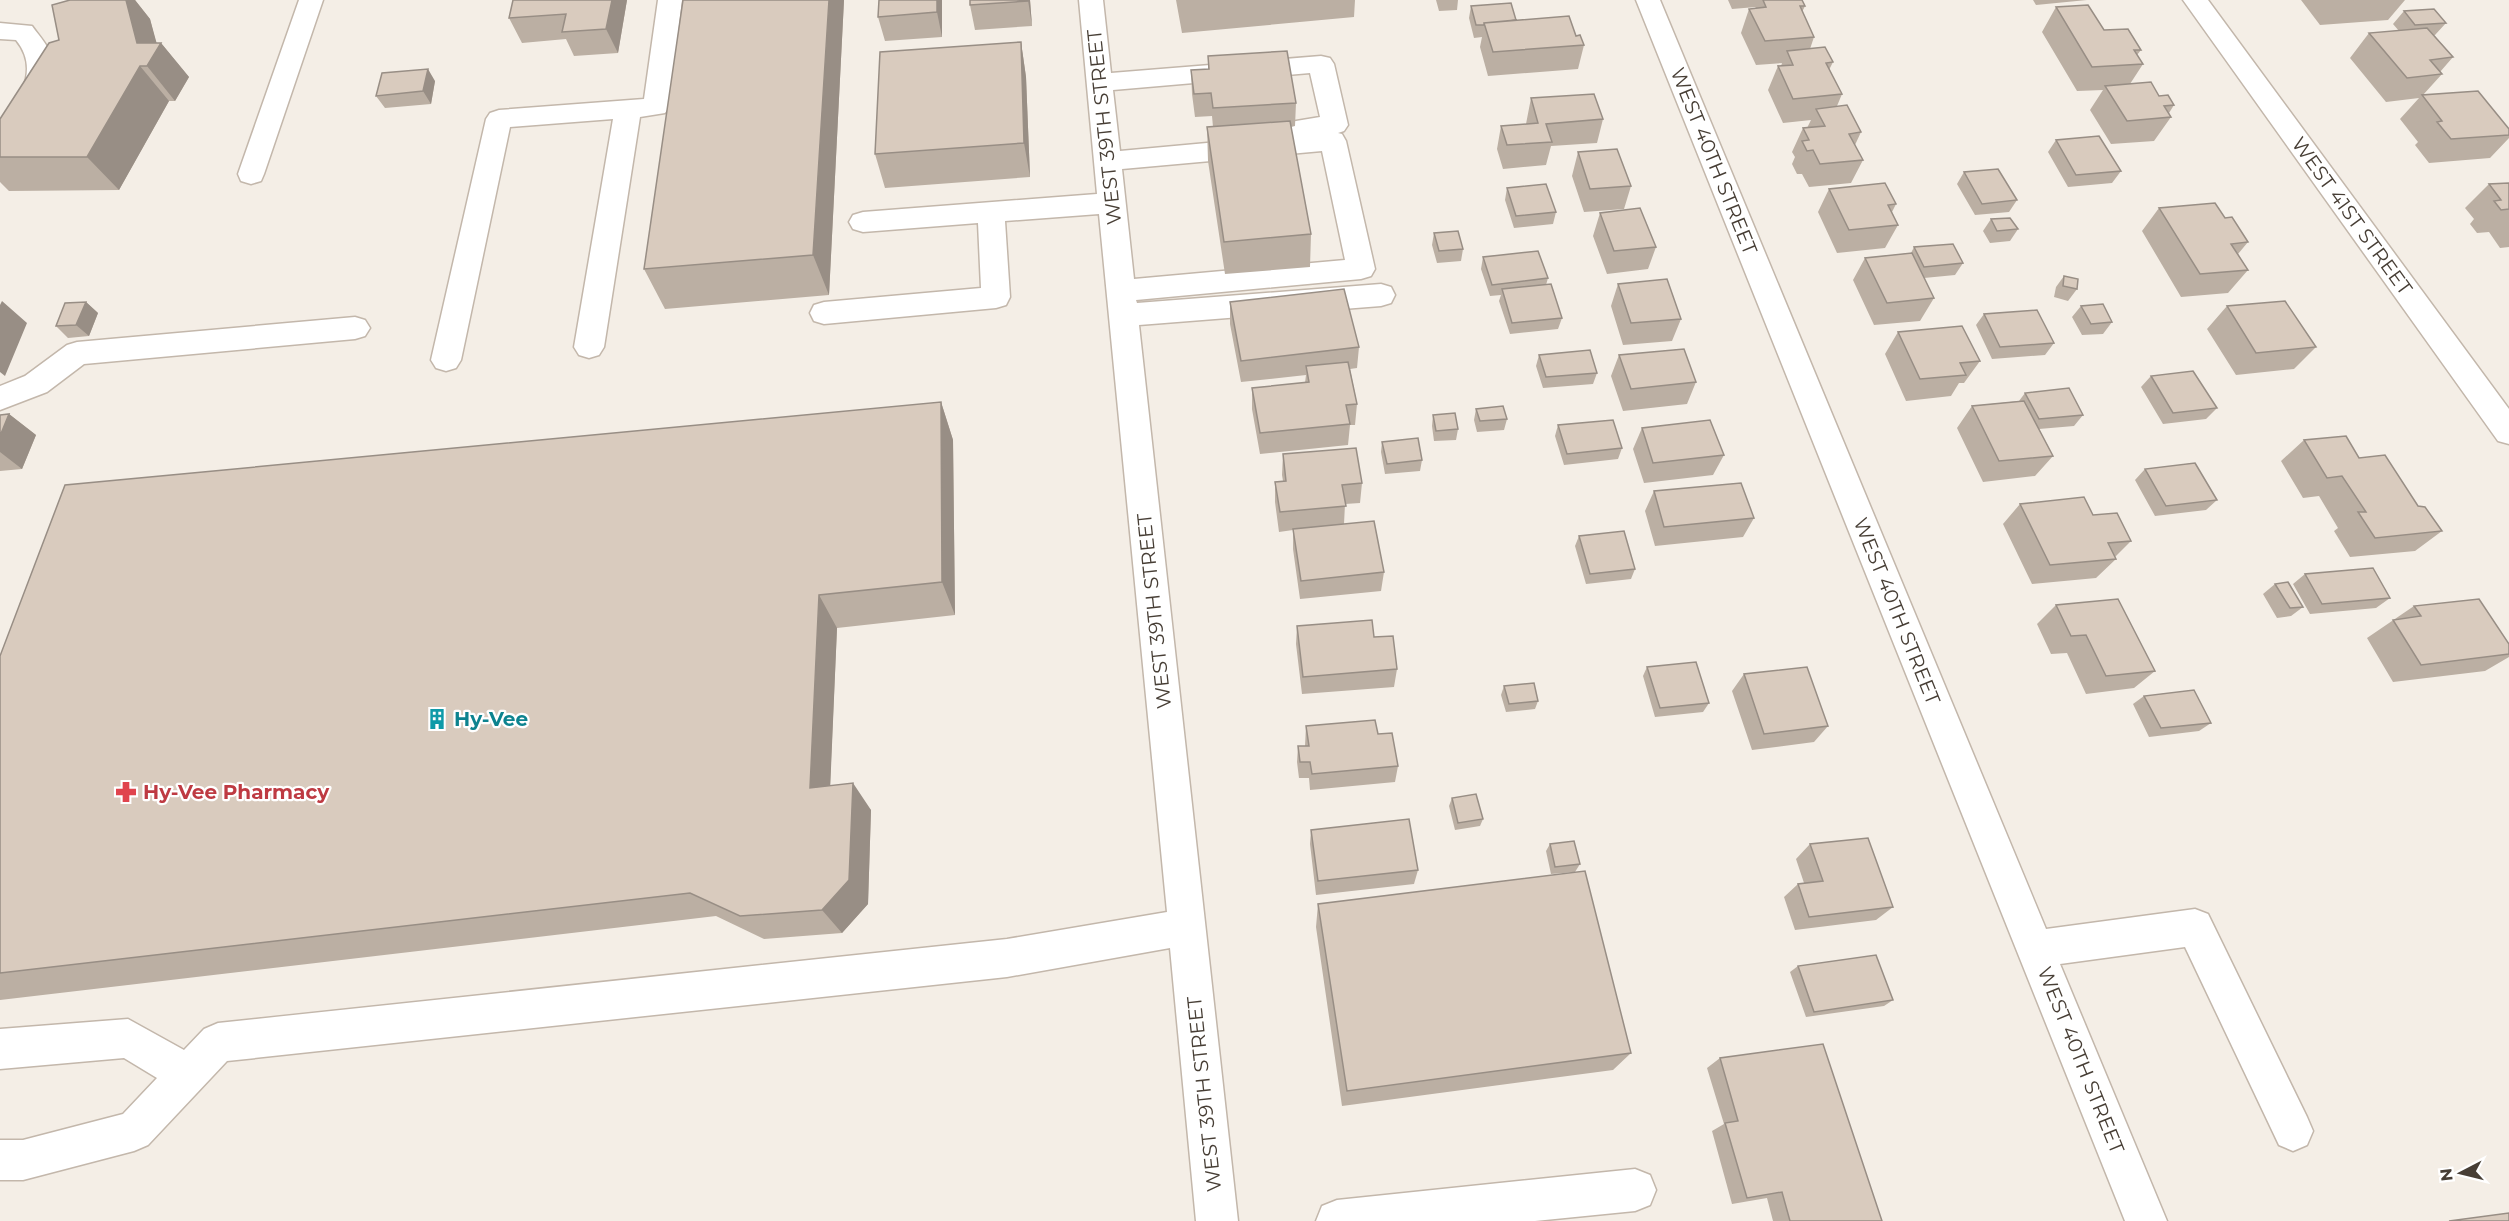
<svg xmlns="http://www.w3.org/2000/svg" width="2509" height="1221" viewBox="0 0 2509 1221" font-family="Montserrat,sans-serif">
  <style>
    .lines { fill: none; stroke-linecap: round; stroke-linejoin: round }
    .minor-casing { stroke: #c3b7ab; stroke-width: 3 }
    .minor { fill: #fff; fill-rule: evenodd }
    .wall { fill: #bbafa3 }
    .shaded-wall { fill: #988e85 }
    .building { fill: #d9cbbe; stroke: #988e85; stroke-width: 1.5 }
    .labels { text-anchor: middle; stroke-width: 4.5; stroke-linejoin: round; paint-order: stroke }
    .street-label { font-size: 20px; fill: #473e35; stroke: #fff }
    .culture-label { font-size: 20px; font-weight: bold; fill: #0d838f; stroke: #fff; text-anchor: start }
    .health-label { font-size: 20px; font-weight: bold; fill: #be3a42; stroke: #fff; text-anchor: start }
  </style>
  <rect width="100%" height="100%" fill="#f4eee6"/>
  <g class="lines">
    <defs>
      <path id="minor" d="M299,0H323L264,174L261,181L251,184L241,181L238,174Z
        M658,0H682L669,107L665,113L640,117L604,347L599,355L589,358L579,355L574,347L613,119L510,127L461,360L456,368L446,371L436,368L431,360L486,119L490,113L499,110L644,99Z
        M1079,0H1103L1111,73L1321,56L1330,58L1334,64L1348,125L1344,131L1338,133L1342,134L1346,141L1375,269L1371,276L1361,279L1136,300L1137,303L1381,284L1391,287L1395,295L1391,303L1381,306L1139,325L1238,1221H1196L1170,948L1007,977L227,1061L148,1145L134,1151L23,1180H0V1140H23L123,1114L157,1078L124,1058L0,1069V1029L128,1019L184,1050L204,1029L218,1023L1007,939L1167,912L1099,214L1005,221L1010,297L1006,305L996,308L824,324L814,321L810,313L814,305L824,302L981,288L978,223L863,232L853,229L849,222L853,215L863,212L1097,194ZM1310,73L1320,117L1290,122L1286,128L1293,135L1120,151L1113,90ZM1322,151L1345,260L1134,279L1122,169Z
        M1636,0H1660L2046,929L2195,909L2208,914L2307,1117L2313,1131L2307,1145L2293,1151L2279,1145L2185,947L2060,964L2167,1221H2125Z
        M2183,0H2208L2509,409V444L2498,441Z
        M0,23L32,26C40,37 51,48 53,63C55,89 26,139 0,146C0,139 0,129 0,123C1,118 8,112 11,108C28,86 34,62 16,40L0,39Z
        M355,317L365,320L370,328L365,336L355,339L84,364L47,392L0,410V386L25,376L67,345L77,342Z
        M1635,1169L1650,1175L1656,1190L1650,1205L1635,1211L1535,1221H1316L1322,1206L1337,1200Z"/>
    </defs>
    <use href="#minor" class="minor-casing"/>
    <use href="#minor" class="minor"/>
  </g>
  <path class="wall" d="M70,0H135L150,19L156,43H161L189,77L175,101H169L119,190L9,191L0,182V119L59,40Z
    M627,0L618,53L574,56L566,39L522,43L509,18Z
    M844,0L829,295L665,309L644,269Z
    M879,0H942V37L885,41L878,17Z
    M1030,0L1032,26L975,30L970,5Z
    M1176,0H1355L1354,17L1182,33Z
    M1436,0H1458L1457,10L1439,11Z
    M1728,0H1802L1805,6L1802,12L1814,37L1810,49L1833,62L1829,70L1842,94L1837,106L1861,132L1855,145L1863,160L1851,183L1809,187L1802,174H1797L1792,164L1795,157L1792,152L1803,128H1807L1811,120L1783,123L1768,90L1778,66H1781L1782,63L1756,65L1741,33L1749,9L1755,8L1756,7L1732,9Z
    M2033,0H2087L2036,5Z
    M2301,0H2405L2388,20L2320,25Z
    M1471,6L1516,20L1576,36L1584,45L1578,69L1488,76L1480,47L1482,37L1474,38L1469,18Z
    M2056,7L2104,30L2141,50L2137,55L2143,64L2130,84L2159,96L2174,105L2169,113L2171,117L2154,141L2111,144L2090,110L2103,90L2077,91L2042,32Z
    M2404,11L2446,23L2435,35H2434L2453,57L2440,72L2442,74L2423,95L2509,129V138L2490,158L2429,163L2415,145L2418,142L2400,119L2419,98L2386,102L2350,58L2369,33L2399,31L2393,24Z
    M1021,42L1026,77L1030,177L885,188L875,154Z
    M1208,56L1296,103L1295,126L1291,127L1311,234L1310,267L1225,274L1208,161L1207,127H1213L1212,116L1195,117L1192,94L1191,70L1208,69Z
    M435,81L431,104L385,108L376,96Z
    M1531,98L1603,119L1597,143L1551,146L1546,165L1503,169L1497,149L1501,126L1526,124Z
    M2056,140L2121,171L2112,183L2068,187L2048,152Z
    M1578,152L1631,186L1624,209L1584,212L1572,176Z
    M1964,172L2017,200L2009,212L1975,215L1957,184Z
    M2509,183V247L2500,248L2489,232L2477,233L2470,224L2474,219L2465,208L2489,184Z
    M1507,188L1556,212L1553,224L1514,228L1505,200Z
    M1829,189L1896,204L1892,212L1898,225L1885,248L1837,253L1818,212Z
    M2159,208L2225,218L2248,242L2238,254L2248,270L2228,293L2181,297L2142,231Z
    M1600,213L1656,247L1648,269L1607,274L1593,236Z
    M1991,219L2018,229L2010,241L1990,243L1983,231Z
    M1434,233L1463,249L1461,261L1437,263L1432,245Z
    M1914,247L1963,263L1955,275L1924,278L1934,298L1920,321L1874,325L1853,280L1865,258L1911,253Z
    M1483,257L1548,278L1546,285L1562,318L1558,329L1510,334L1499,301L1501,295L1490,296L1481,269Z
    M2064,276L2077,289L2068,301L2054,297L2056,287Z
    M1618,284L1681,319L1672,341L1623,345L1611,306Z
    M86,302L98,313L89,336L68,338L56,326Z
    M1230,302L1359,347L1357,368L1350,369L1357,404L1355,425H1350L1348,445L1260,454L1252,409V388L1305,383L1306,375L1241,382L1230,324Z
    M2081,306L2112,322L2103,334L2082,335L2072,317Z
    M2227,306L2316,347L2294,369L2236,375L2207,329Z
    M1984,314L2054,343L2045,355L1992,359L1976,325Z
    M1898,332L1980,361L1964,383H1959L1951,396L1906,401L1885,354Z
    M1539,355L1597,373L1593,384L1543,388L1536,366Z
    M1619,355L1696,382L1687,404L1623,411L1611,376Z
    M2151,376L2217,408L2206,419L2163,424L2141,387Z
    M2025,393L2083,415L2074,426L2039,429L2053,456L2035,476L1983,482L1957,428L1972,406L2019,401Z
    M941,402L953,440L955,615L837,628L830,785L871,810L868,904L842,933L764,939L716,916L0,1000V656Z
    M1476,409L1507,419L1504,430L1477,432L1474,420Z
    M9,414L36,435L22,469L0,471V415Z
    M1433,415L1458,429L1456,440L1434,441L1432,426Z
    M1558,425L1622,448L1618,459L1564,465L1555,436Z
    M1642,428L1724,455L1713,475L1644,483L1633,449Z
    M2304,440L2359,458L2418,506L2442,531L2415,551L2350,557L2334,531L2338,528L2319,496L2303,498L2281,461Z
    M1382,442L1422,460L1420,471L1385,474L1381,452Z
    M1283,454L1362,483L1360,503L1345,504L1344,524L1384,572L1381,591L1300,599L1293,549V530L1279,532L1275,502V482L1283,481L1282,475Z
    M2145,469L2217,500L2206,510L2155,516L2135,480Z
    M1654,491L1754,518L1743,537L1655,546L1645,511Z
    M2020,504L2093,515L2131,541L2115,557L2116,559L2096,578L2032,584L2003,524Z
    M1579,536L1635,569L1631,579L1586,584L1575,546Z
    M2305,574L2390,598L2376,608L2310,614L2293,584Z
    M2275,584L2303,607L2291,616L2277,618L2263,594Z
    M2056,605L2155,671L2134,688L2086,694L2067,653L2051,654L2037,624Z
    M2414,606L2509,644V657L2485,671L2393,682L2367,638Z
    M1297,626L1374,637L1397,669L1394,687L1302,694L1296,644Z
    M1647,667L1709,703L1703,712L1655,717L1643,676Z
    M1744,674L1828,726L1814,742L1752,750L1732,691Z
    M1504,686L1538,701L1535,709L1506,712L1501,695Z
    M2144,696L2211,723L2199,731L2149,737L2133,704Z
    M1306,726L1378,734L1398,766L1395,782L1310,790L1309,778H1299L1297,762L1298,746H1305Z
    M1452,798L1483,819L1480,826L1455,830L1449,806Z
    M1311,830L1418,870L1414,884L1316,895L1310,844Z
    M1550,844L1580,864L1575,872L1551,874L1546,851Z
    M1810,844L1893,907L1876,920L1795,930L1784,897L1798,884L1804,883L1796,859Z
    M1318,904L1631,1053L1613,1070L1342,1106L1316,927Z
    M1798,966L1893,1000L1884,1006L1806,1017L1790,972Z
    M1720,1058L1882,1221H1773L1767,1198L1732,1204L1712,1131L1724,1124L1707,1068Z"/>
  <path class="shaded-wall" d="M126,0H135L150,19L158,48L161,43L189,77L175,101L147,66L137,43Z
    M612,0H627L618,53L606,29Z
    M829,0H844L829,295L813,255Z
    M937,0H942V37L937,12Z
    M1028,0H1030L1032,26Z
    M1021,42L1026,77L1030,177L1024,143Z
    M140,66L169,101L119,190L87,157Z
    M428,69L435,81L431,104L423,91Z
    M2,301L27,323L5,376L0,372V305Z
    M86,302L98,313L89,336L76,325Z
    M941,402L953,440L955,615L942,582Z
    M9,414L36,435L22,469L0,452V436Z
    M819,595L837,628L829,815L810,788Z
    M853,783L871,810L868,904L842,933L822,910Z"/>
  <path class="building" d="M70,0H126L137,43H161L147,66H140L87,157H0V119L49,43L59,40L52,5Z
    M513,0H612L606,29L562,32L566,14L509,18Z
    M683,0H829L813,255L644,269Z
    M879,0H937V12L878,17Z
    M970,0H1028V1L970,5Z
    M1763,0H1802L1805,6H1800L1814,37L1765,41L1749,9L1766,7Z
    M1511,3L1516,20L1484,23V25H1476L1471,6Z
    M2088,5L2104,30L2128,29L2141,50H2134L2143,64L2092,67L2056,7Z
    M2434,9L2446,23L2415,25L2404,11Z
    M1569,16L1576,36L1580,35L1584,45L1493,52L1484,23Z
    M2427,28L2453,57L2430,60L2442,74L2407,78L2369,33Z
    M1021,42L1024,143L875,154L880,52Z
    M1825,47L1833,62L1826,63L1842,94L1793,99L1778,66L1793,65L1787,51Z
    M1287,51L1296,103L1213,108L1211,93L1194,94L1191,70L1209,69L1208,56Z
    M428,69L423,91L376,96L382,73Z
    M2151,82L2159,96L2168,95L2174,105L2164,106L2171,117L2127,121L2105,86Z
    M2478,91L2509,129V135L2451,139L2437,122L2442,121L2422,95Z
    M1594,94L1603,119L1546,124L1552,142L1507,145L1501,126L1538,123L1531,98Z
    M1847,105L1861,132L1849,134L1863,160L1820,164L1813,150L1807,151L1802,141L1809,140L1803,128L1825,126L1816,109Z
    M1290,121L1311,234L1224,242L1207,127Z
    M2099,136L2121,171L2076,175L2056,140Z
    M1617,149L1631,186L1590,189L1578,152Z
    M1998,169L2017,200L1982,204L1964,172Z
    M1885,183L1896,204L1888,205L1898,225L1849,230L1829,189Z
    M2509,183V209L2501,210L2494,201L2501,200L2489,184Z
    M1546,184L1556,212L1516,216L1507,188Z
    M2215,203L2225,218L2232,217L2248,242L2231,244L2248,270L2200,274L2159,208Z
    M1640,208L1656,247L1614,251L1600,213Z
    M2010,218L2018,229L1997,231L1991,219Z
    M1458,231L1463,249L1439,251L1434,233Z
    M1953,244L1963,263L1924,267L1914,247Z
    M1538,251L1548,278L1492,285L1483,257Z
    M1912,253L1934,298L1887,303L1865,258Z
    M2064,276L2078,279L2077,289L2063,286Z
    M1667,279L1681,319L1631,323L1618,284Z
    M1551,284L1562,318L1512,323L1502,289Z
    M1344,289L1359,347L1241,361L1230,302Z
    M2285,301L2316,347L2256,353L2227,306Z
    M86,302L76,325L56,326L65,303Z
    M2103,304L2112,322L2091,324L2081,306Z
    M2037,310L2054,343L2000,347L1984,314Z
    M1962,326L1980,361L1960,363L1966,375L1920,379L1898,332Z
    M1684,349L1696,382L1631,389L1619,355Z
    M1590,350L1597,373L1546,377L1539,355Z
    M1348,362L1357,404L1346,405L1350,424L1260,433L1252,388L1309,382L1306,366Z
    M2193,371L2217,408L2173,413L2151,376Z
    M2069,388L2083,415L2039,419L2025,393Z
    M2024,401L2053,456L1999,461L1972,406Z
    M941,402L942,582L819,595L810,788L853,783L849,880L822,910L740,916L690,893L0,973V656L65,485Z
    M1503,406L1507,419L1480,421L1476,409Z
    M1455,413L1458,429L1436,431L1433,415Z
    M9,414L0,436V415Z
    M1613,420L1622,448L1567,454L1558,425Z
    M1710,420L1724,455L1653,463L1642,428Z
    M2346,436L2359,458L2385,455L2418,506L2425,507L2442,531L2375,538L2358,512H2366L2342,476L2327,478L2304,440Z
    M1418,438L1422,460L1387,464L1382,442Z
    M1356,448L1362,483L1342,485L1346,506L1280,512L1275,482L1286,481L1283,454Z
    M2195,463L2217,500L2166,506L2145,469Z
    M1741,483L1754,518L1664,527L1654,491Z
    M2084,497L2093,515L2117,513L2131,541L2108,543L2116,559L2050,565L2020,504Z
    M1374,521L1384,572L1301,581L1293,529Z
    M1624,531L1635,569L1590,574L1579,536Z
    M2373,568L2390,598L2322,604L2305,574Z
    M2288,582L2303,607L2290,608L2275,584Z
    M2118,599L2155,671L2106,676L2086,635L2071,636L2056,605Z
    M2479,599L2509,644V654L2421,665L2393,620L2421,616L2414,606Z
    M1372,620L1374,637L1393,636L1397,669L1303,677L1297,626Z
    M1696,662L1709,703L1660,708L1647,667Z
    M1807,667L1828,726L1764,734L1744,674Z
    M1534,683L1538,701L1509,704L1504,686Z
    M2194,690L2211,723L2161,728L2144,696Z
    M1375,720L1378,734L1392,733L1398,766L1312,774L1310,762H1300L1298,746H1309L1306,726Z
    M1476,794L1483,819L1458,823L1452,798Z
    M1409,819L1418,870L1318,881L1311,830Z
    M1868,838L1893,907L1809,917L1798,884L1823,881L1810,844Z
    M1574,841L1580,864L1555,867L1550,844Z
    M1585,871L1631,1053L1347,1091L1318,904Z
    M1876,955L1893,1000L1814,1012L1798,966Z
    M1823,1044L1882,1221H1790L1782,1192L1747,1198L1725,1123L1738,1121L1720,1058Z
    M2509,1213V1221H2449Z"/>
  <defs>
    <symbol id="building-bare" viewBox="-9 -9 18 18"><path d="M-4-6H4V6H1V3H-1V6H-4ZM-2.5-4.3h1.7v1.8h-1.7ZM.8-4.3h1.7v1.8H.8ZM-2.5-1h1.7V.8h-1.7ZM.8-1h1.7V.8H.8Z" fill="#0f9aa8" stroke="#fff" stroke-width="2.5" paint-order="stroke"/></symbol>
    <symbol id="pharmacy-bare" viewBox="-9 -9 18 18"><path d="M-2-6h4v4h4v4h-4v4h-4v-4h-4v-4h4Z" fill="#e0444e" stroke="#fff" stroke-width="2.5" paint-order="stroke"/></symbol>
  </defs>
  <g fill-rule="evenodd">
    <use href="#building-bare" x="422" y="704" width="30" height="30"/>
    <use href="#pharmacy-bare" x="111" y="777" width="30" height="30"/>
  </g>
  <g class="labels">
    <g class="street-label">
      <text transform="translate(1104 127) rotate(-96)" y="7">WEST 39TH STREET</text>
      <text transform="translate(1714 161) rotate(68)" y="7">WEST 40TH STREET</text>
      <text transform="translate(2352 216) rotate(54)" y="7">WEST 41ST STREET</text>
      <text transform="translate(1154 611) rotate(-96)" y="7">WEST 39TH STREET</text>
      <text transform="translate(1897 611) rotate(68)" y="7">WEST 40TH STREET</text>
      <text transform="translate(2081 1060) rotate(68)" y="7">WEST 40TH STREET</text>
      <text transform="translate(1204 1094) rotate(-96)" y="7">WEST 39TH STREET</text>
    </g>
    <g class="culture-label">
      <text x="454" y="726">Hy-Vee</text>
    </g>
    <g class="health-label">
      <text x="143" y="799">Hy-Vee Pharmacy</text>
    </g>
  </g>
  <g transform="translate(2461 1173) rotate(263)" stroke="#ffffff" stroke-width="4.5" paint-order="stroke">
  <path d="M0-4.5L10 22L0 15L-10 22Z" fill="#473e35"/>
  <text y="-9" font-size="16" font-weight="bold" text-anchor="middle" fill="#473e35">N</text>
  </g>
</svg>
